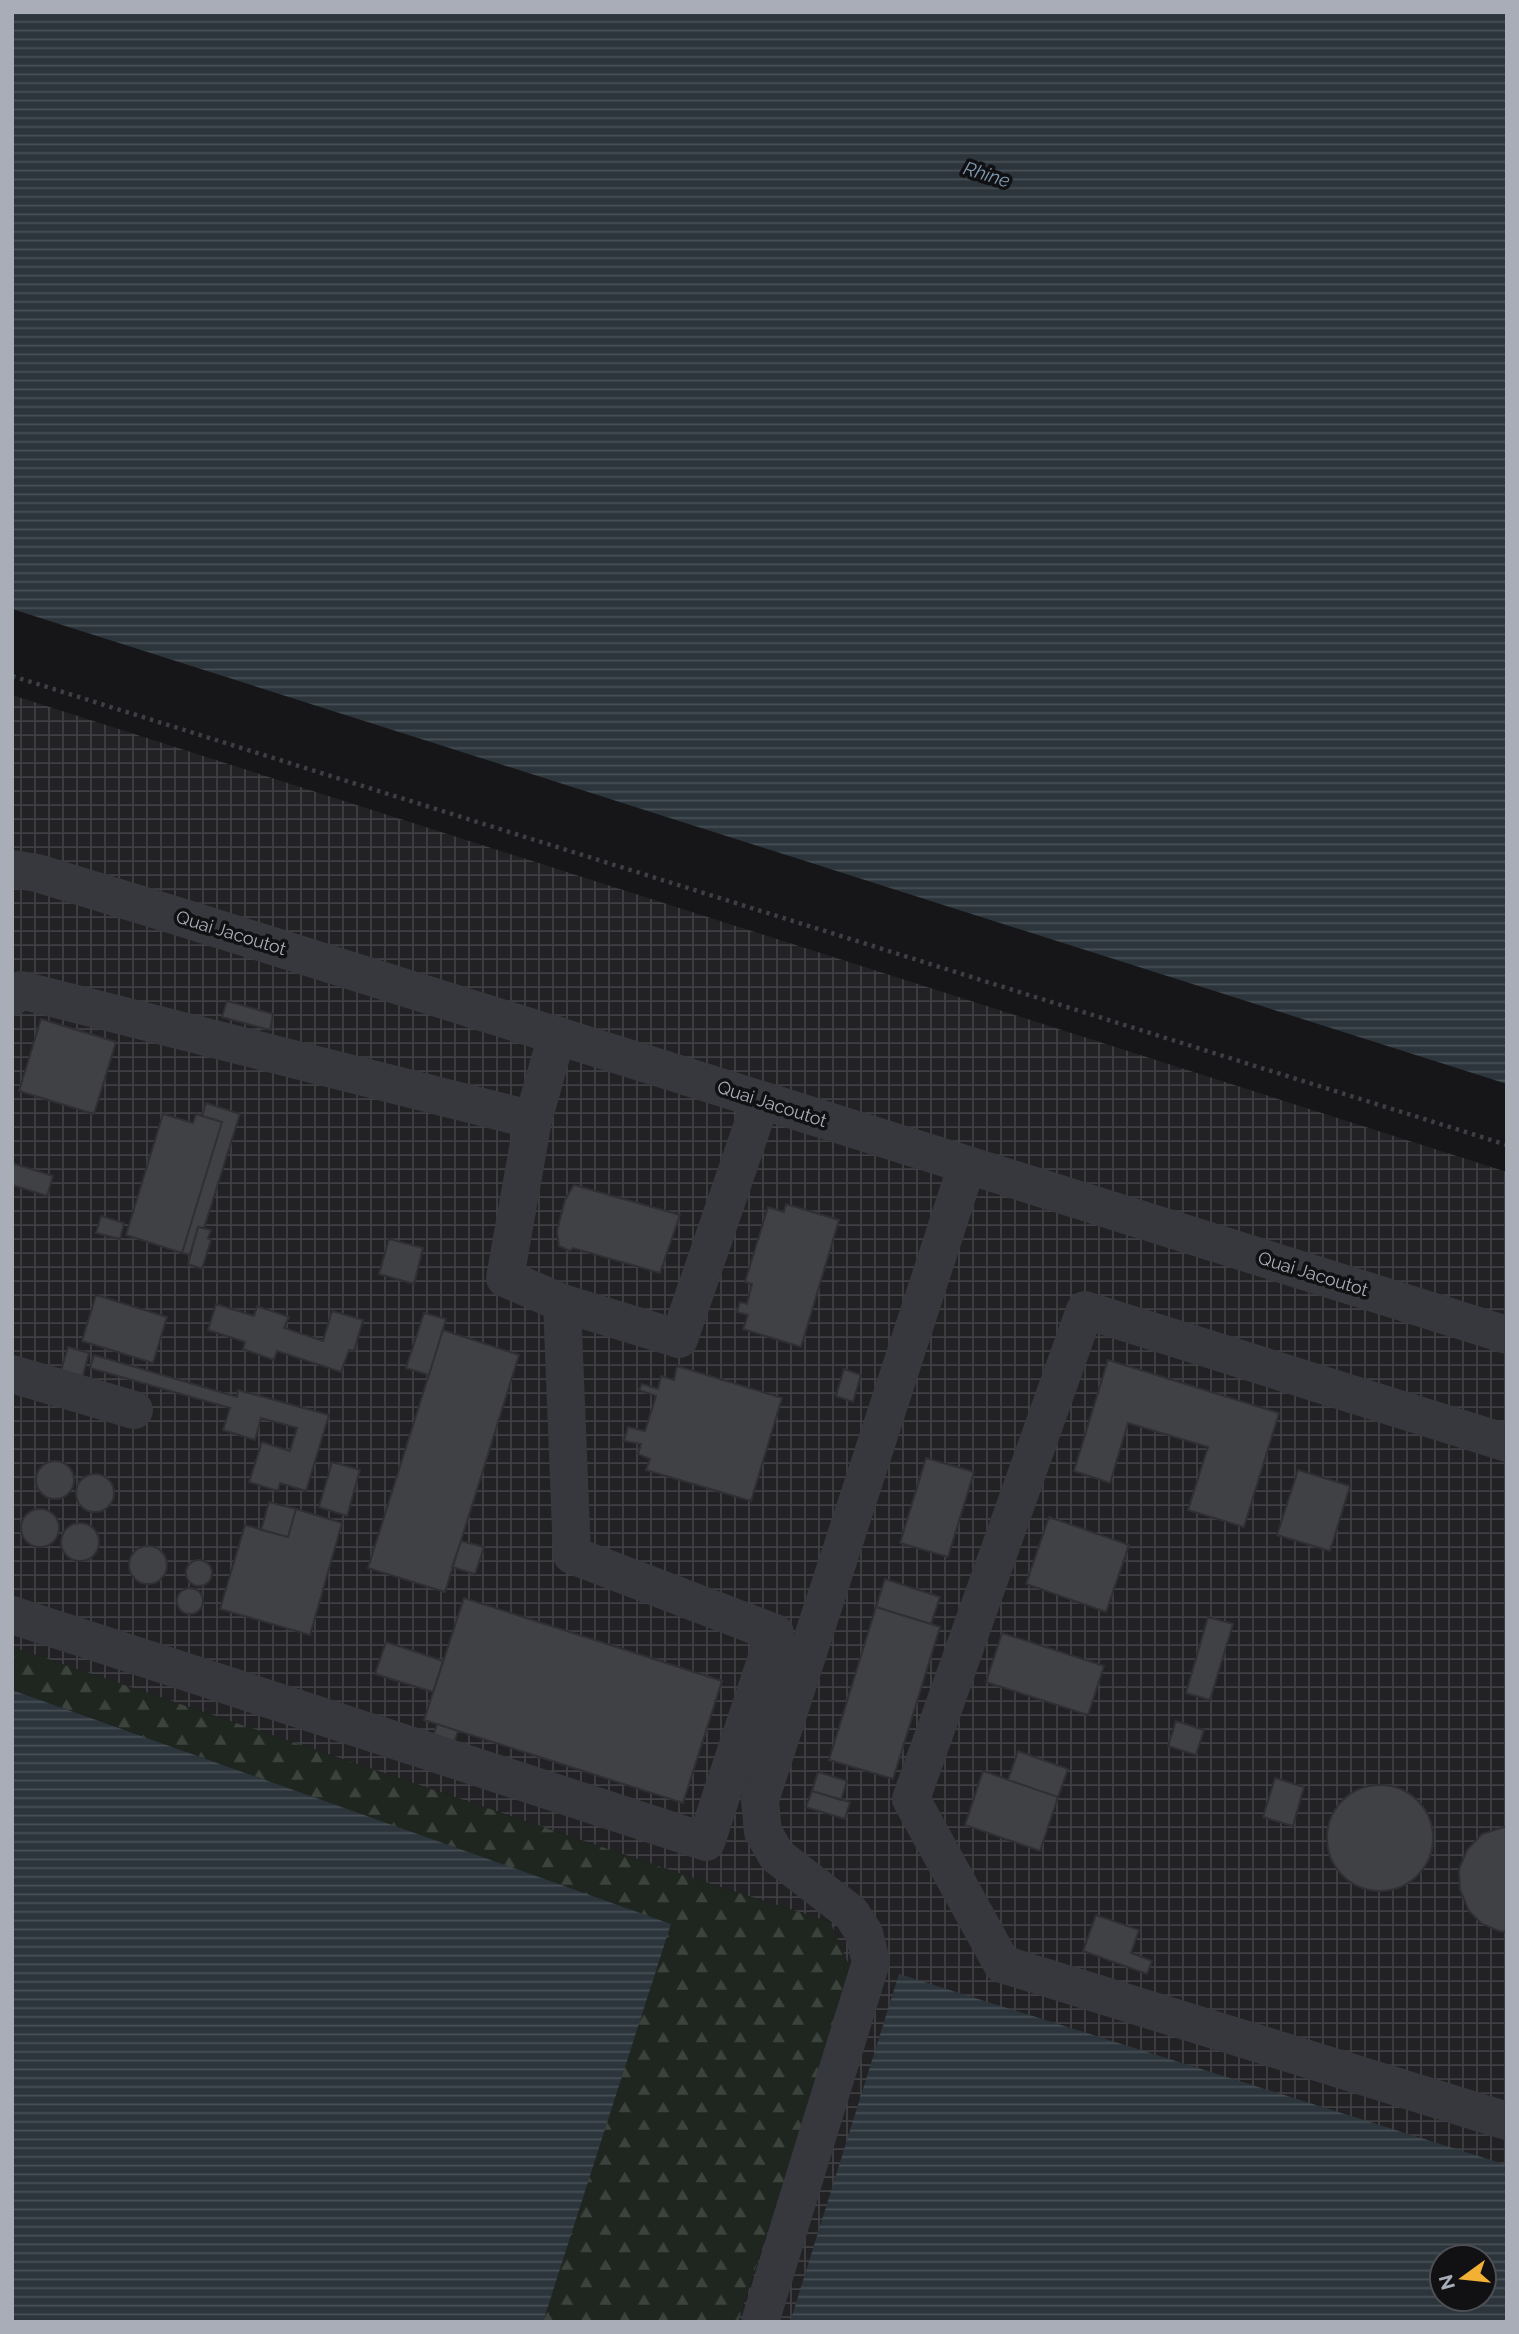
<svg xmlns="http://www.w3.org/2000/svg" width="1519" height="2334" viewBox="0 0 1519 2334" font-family="Raleway,sans-serif">
  <style>
    .industrial { fill: url(#industrial-grid); fill-rule: evenodd }
    .forest { fill: url(#forest-firs) }
    .water { fill: url(#water-rules); fill-rule: evenodd }
    .building { fill: #404145; stroke: #303034; stroke-width: 2 }
    .lines { fill: none; stroke-linecap: round; stroke-linejoin: round }
    .path { stroke: #3d3f44; stroke-width: 4.5; stroke-dasharray: 3.5 5; stroke-linecap: butt }
    .minor { stroke: #37383d; stroke-width: 38 }
    .labels { text-anchor: middle; stroke-width: 7; stroke-linejoin: round; paint-order: stroke }
    .street-label { font-size: 18px; fill: #a8adb8; stroke: #111113 }
    .water-label { font-size: 19px; font-style: italic; fill: #7f9bb3; stroke: #111113 }
  </style>
  <defs>
    <pattern id="industrial-grid" width="8" height="8" patternUnits="userSpaceOnUse" patternTransform="scale(1.75)"><rect width="8" height="8" fill="#222225"/><path d="M0 4h8M4 0v8" fill="none" stroke="#3f3f43"/></pattern>
    <pattern id="forest-firs" width="22" height="20" patternUnits="userSpaceOnUse" patternTransform="scale(1.75)"><rect width="22" height="20" fill="#1e261f"/><path d="M5 1l3.5 6h-7zM16 11l3.5 6h-7z" fill="#3c433d"/></pattern>
    <pattern id="water-rules" width="6" height="5" patternUnits="userSpaceOnUse" patternTransform="scale(1.75)"><rect width="6" height="5" fill="#2c353c"/><path d="M0 2.5h6" fill="none" stroke="#485056"/></pattern>
  </defs>
  <rect width="100%" height="100%" fill="#161618"/>
  <path class="industrial" d="M12,695L1507,1172V2322H738L852,1973L830,1922L714,1885L12,1647ZM1442,2257H1484V2299H1442Z"/>
  <path class="forest" d="M12,1647L714,1885L830,1922L852,1972L738,2322H543L670,1924L12,1690Z"/>
  <path class="water" d="M12,12H1507V1084L12,609Z
    M12,1690L671,1924L543,2322H12Z
    M899,1974L1507,2165V2322H790ZM1442,2257H1484V2299H1442Z"/>
  <path class="building" d="M227,1001L273,1014L270,1030L222,1017Z
    M41,1019L116,1042L94,1114L19,1091Z
    M206,1103L240,1114L204,1228L198,1227L190,1255L182,1253L222,1122L202,1116Z
    M163,1114L193,1123L196,1114L222,1122L182,1253L126,1235Z
    M12,1163L53,1176L47,1196L12,1185Z
    M574,1185L680,1215L660,1273L573,1248L570,1251L559,1246L557,1231L565,1200Z
    M786,1204L839,1220L801,1347L743,1329L748,1315L737,1312L740,1302L747,1304L752,1284L745,1282L768,1207L784,1212Z
    M101,1216L124,1223L120,1239L96,1233Z
    M198,1227L211,1230L208,1238L211,1240L202,1269L188,1264Z
    M389,1239L423,1248L414,1284L379,1274Z
    M96,1295L167,1317L153,1363L82,1341Z
    M216,1304L254,1316L257,1306L289,1317L284,1328L323,1341L332,1311L363,1320L354,1351L349,1350L341,1372L277,1351L274,1360L243,1349L245,1342L208,1330Z
    M424,1313L446,1319L429,1375L406,1368Z
    M443,1330L519,1355L445,1592L368,1568Z
    M68,1347L89,1353L81,1383L59,1377Z
    M94,1355L237,1397L238,1390L329,1415L306,1491L280,1483L278,1491L249,1482L262,1442L290,1451L297,1428L261,1418L255,1440L223,1430L230,1408L90,1368Z
    M1108,1360L1279,1413L1244,1527L1188,1510L1208,1447L1128,1423L1110,1483L1074,1471Z
    M677,1366L782,1398L751,1501L646,1470L650,1459L638,1454L641,1444L624,1441L628,1427L645,1431L656,1396L639,1390L642,1384L658,1389L661,1376L674,1380Z
    M844,1369L861,1375L853,1402L836,1396Z
    M926,1458L974,1472L948,1557L900,1543Z
    M36 1480a19 19 0 1 1 38 0a19 19 0 1 1-38 0Z
    M332,1462L360,1470L347,1516L319,1507Z
    M1298,1470L1350,1486L1330,1551L1277,1535Z
    M76 1493a19 19 0 1 1 38 0a19 19 0 1 1-38 0Z
    M269,1502L296,1509L288,1537L261,1530Z
    M296,1509L342,1523L310,1635L220,1609L245,1525L288,1537Z
    M21 1528a19 19 0 1 1 38 0a19 19 0 1 1-38 0Z
    M1049,1517L1129,1545L1106,1612L1026,1584Z
    M61 1542a19 19 0 1 1 38 0a19 19 0 1 1-38 0Z
    M461,1541L484,1547L475,1574L452,1567Z
    M129 1565a19 19 0 1 1 38 0a19 19 0 1 1-38 0Z
    M186 1573a13 13 0 1 1 26 0a13 13 0 1 1-26 0Z
    M885,1579L940,1597L931,1624L876,1607Z
    M177 1601a13 13 0 1 1 26 0a13 13 0 1 1-26 0Z
    M464,1598L722,1681L683,1803L424,1720Z
    M876,1607L940,1627L893,1779L829,1760Z
    M1208,1617L1233,1624L1210,1700L1186,1693Z
    M1002,1633L1104,1666L1088,1715L986,1682Z
    M386,1642L443,1661L433,1692L375,1674Z
    M1176,1721L1204,1730L1196,1755L1168,1746Z
    M437,1724L458,1731L451,1751L431,1744Z
    M1018,1751L1068,1769L1058,1797L1008,1780Z
    M983,1771L1058,1797L1040,1851L965,1825Z
    M818,1772L847,1781L841,1800L812,1791Z
    M1275,1778L1304,1787L1293,1826L1263,1817Z
    M1327 1838a53 53 0 1 1 106 0a53 53 0 1 1-106 0Z
    M812,1791L850,1802L845,1819L806,1807Z
    M1507,1826V1932L1499,1931L1482,1924L1469,1911L1460,1890L1459,1869L1467,1850L1482,1834Z
    M1096,1915L1139,1930L1131,1953L1152,1961L1147,1974L1083,1951Z"/>
  <g class="lines">
    <path class="path" d="M12,676L1507,1145"/>
    <path class="minor" d="M12,869L37,873L190,920L1507,1335
      M12,997L21,990L533,1120
      M562,1303L679,1339L761,1101
      M12,1374L134,1410
      M1507,1443L1085,1310L911,1799L1002,1964L1507,2121
      M12,1615L706,1842L775,1633L572,1555L562,1303L505,1278L533,1120L557,1035
      M760,2322L871,1962L864,1933L851,1913L777,1856L763,1832L760,1800L967,1165"/>
  </g>
  <g class="labels">
    <g class="street-label">
      <text transform="translate(231 933) rotate(17)" y="6">Quai Jacoutot</text>
      <text transform="translate(772 1104) rotate(18)" y="6">Quai Jacoutot</text>
      <text transform="translate(1313 1274) rotate(17)" y="6">Quai Jacoutot</text>
    </g>
    <g class="water-label">
      <text transform="translate(987 174) rotate(17)" y="7">Rhine</text>
    </g>
  </g>
  <rect width="1519" height="2334" fill="none" stroke="#a8adb8" stroke-width="28"/>
  <g transform="translate(1463 2278) rotate(255)"><circle r="33" fill="#111113" stroke="#4d4f55" stroke-width="2"/>
  <path d="M0-5L12 26L0 18L-12 26Z" fill="#f2b134"/>
  <text y="-10" font-size="19" font-weight="bold" text-anchor="middle" fill="#a8adb8">N</text>
  </g>
</svg>
